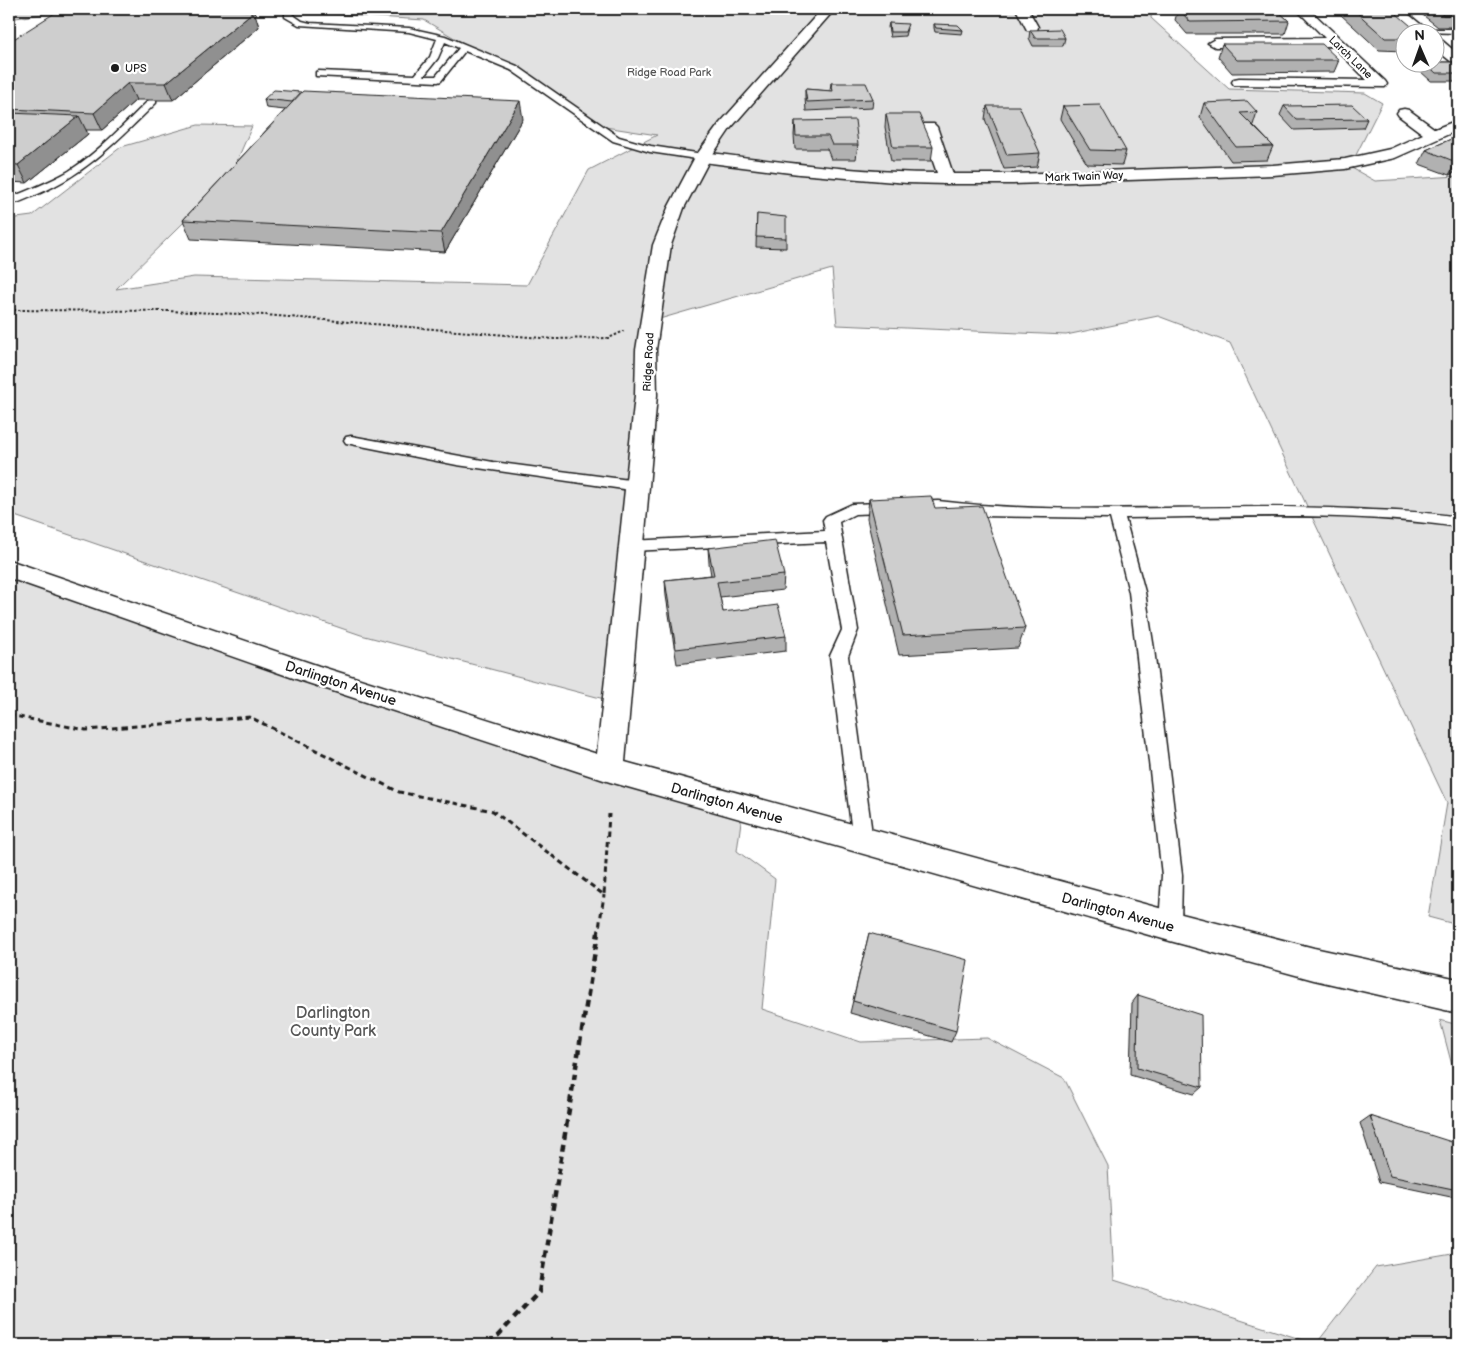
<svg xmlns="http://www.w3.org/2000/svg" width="1467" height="1354" viewBox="0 0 1467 1354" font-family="'Balsamiq Sans',sans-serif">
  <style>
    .green { fill: #e2e2e2; stroke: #7f7f7f }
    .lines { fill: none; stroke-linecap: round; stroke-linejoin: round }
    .lane-casing { stroke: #1c1c1c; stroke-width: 3 }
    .street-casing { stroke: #1c1c1c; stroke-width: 3 }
    .secondary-casing { stroke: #1c1c1c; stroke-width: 3 }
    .path-far2 { stroke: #1c1c1c; stroke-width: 2; stroke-dasharray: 2.5 2; stroke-linecap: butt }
    .path-far1 { stroke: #1c1c1c; stroke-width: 3; stroke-dasharray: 5.5 4; stroke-linecap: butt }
    .path { stroke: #1c1c1c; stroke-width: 4.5; stroke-dasharray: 7 5; stroke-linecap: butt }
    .lane { fill: #fff; fill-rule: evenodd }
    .street { fill: #fff; fill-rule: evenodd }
    .secondary { fill: #fff; fill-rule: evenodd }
    .wall { fill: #b1b1b1; stroke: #1c1c1c }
    .shaded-wall { fill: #909090; stroke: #1c1c1c }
    .building { fill: #cecece; stroke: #1c1c1c }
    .poi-dot { fill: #1c1c1c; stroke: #fff; stroke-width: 2 }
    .labels { text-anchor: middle; stroke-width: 4.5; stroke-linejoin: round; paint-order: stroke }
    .far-street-label { font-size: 11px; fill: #1c1c1c; stroke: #fff }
    .far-poi-label { font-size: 11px; fill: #1c1c1c; stroke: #fff; text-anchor: start }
    .far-park-label { font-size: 11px; fill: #575757; stroke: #fff }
    .street-label { font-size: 14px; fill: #1c1c1c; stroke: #fff }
    .near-park-label { font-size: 16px; fill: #575757; stroke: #fff }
  </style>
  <rect width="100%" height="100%" fill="#fff"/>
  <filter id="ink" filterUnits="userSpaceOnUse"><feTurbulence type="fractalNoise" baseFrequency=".02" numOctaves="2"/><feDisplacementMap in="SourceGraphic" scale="10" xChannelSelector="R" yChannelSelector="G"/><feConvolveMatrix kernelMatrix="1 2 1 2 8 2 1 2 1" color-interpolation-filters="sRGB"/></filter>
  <g filter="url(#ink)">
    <path class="green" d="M9,9H76L9,19Z
      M286,9H1152L1151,18L1229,89L1365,93L1382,103L1350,167L1375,181L1458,176V925L1428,917L1447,803L1230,343L1158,316L1066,335L837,325L832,269L656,320L608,700L361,635L9,514V219L32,216L121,147L198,125L252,126L230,177L116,289L194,277L527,285L589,170L657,135L605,127L424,20L314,13Z
      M9,569L150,617L743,807L737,851L775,879L762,1009L861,1042L987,1038L1064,1078L1108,1166L1114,1280L1316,1344L1376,1267L1458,1253V1345H9Z
      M1440,1020L1458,1025V1088Z"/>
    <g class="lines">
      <defs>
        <path id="lane" d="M285,9H293L292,14L302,21L310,23L409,28L445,36L517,66L619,137L651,146L703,154L708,157L703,160L650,152L613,141L511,70L465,51L441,81L438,82L316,76V72L319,71L415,75L430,57L437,39L409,32L299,25L285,17ZM445,42L459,48L436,76H424L438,58Z
          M1419,29H1458V33L1419,32Z
          M153,98L156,99V103C118,140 87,173 38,194C28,198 19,203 9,205V198C29,190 50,182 69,171C99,152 124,124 150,99Z
          M351,436L493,462L637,481L642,483L644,486L642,489L637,491L457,465L346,443L344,440L346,437Z
          M938,501C1075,517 1214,502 1352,509C1388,511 1423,511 1458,517V527C1349,511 1236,517 1125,518L1145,592L1154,649L1182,875L1181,926L1177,933L1170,936L1163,933L1159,926L1162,875L1136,649L1129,592L1110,518L980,516L938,511L855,514L839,522L858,630L848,656L873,841L870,847L863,850L856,847L853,841L830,656L842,630L826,542L631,551L625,550L623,546L625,542L631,541L825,531L823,520L826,516L852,504Z"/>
        <path id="street" d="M1016,9H1028L1038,27L1037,30H1027Z
          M1296,9H1309L1385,81L1387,84L1385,87L1234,85L1232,82L1234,79L1239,78L1367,80L1333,46L1215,47L1208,43L1215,39L1325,38Z
          M1389,9H1402L1430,32H1417Z
          M1434,37L1439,38L1458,54V64L1453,63L1434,48Z
          M1404,109L1409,110L1435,129L1458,120V130L1395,158L1345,169L1273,175L1013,184H947L907,183L799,174L703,162L697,160L695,157L697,154L703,152C781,162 859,173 937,173L921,127L924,124H934L937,127L953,174H1013L1273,165L1345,159L1390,149L1423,134L1399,116L1397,113L1399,110Z"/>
        <path id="secondary" d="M822,9H835L730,129L711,157L684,208L671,245L656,350L657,395L625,762L1170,911L1314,948L1458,979V1013L1314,980L1170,941L610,782L299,680L9,578V560L319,666L597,754L635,395L636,350L653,245L668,208L695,157L720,123Z"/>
      </defs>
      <use href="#lane" class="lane-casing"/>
      <use href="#street" class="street-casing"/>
      <use href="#secondary" class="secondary-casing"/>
      <path class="path-far2" d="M9,310L167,311L265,315L554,339L609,338L624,331"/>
      <path class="path-far1" d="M9,715L86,730L250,717L399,792L493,811L604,895L609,814
        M598,935L604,895"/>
      <path class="path" d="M489,1345L539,1292L598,933"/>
      <use href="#lane" class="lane"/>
      <use href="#street" class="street"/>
      <use href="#secondary" class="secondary"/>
    </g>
    <path class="wall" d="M898,9H996L898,10Z
      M1178,9H1276L1289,21L1285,34H1187L1175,20Z
      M1342,9H1397L1396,13L1404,32V51L1379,50L1340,14Z
      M1415,9H1458V27H1438Z
      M254,11L259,27L173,100H136L102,130H86L88,134L27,183L9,182V42Z
      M889,23L907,28L905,36L890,37L888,27Z
      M934,24L963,30L962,34L935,32L934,28Z
      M1030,30L1065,38L1063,46H1033L1029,38Z
      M1222,44L1339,60L1334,72L1232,73L1218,57Z
      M1424,62H1458V81H1431L1420,71Z
      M831,83L873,99L872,108L806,111L805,98V89L830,91Z
      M264,99L523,119L445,252L191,239L183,220L285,110L266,108Z
      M1204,103L1257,112L1253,125L1273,146L1267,160L1231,161L1200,117Z
      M987,106L1040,153L1037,167L1004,169L985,119Z
      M1063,106L1126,151L1122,165L1087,164L1060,119Z
      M1284,106L1367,119L1363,128L1294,130L1280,115Z
      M886,114L933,147L931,161H891L885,127Z
      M795,121L858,145L856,159H831L827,149H795L794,135Z
      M1458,136V171L1449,175L1419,164L1426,150Z
      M757,214L786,238V248L756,247Z
      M869,499L935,508L1025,628L1018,648L899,655L867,519Z
      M708,548L784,575L783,590L720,597L723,612L786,636V651L677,664L666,596L665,580L711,575L709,563Z
      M869,933L956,1031L951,1042L850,1013Z
      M1138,995L1202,1087L1194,1094L1130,1075L1132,1003Z
      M1370,1116L1458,1149V1193L1451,1197L1379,1182L1360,1123Z"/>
    <path class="shaded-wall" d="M254,11L259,27L173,100L166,83Z
      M128,83L136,100L102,130L94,113Z
      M520,101L523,119L445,252L441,233Z
      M79,116L88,134L27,183L18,165Z
      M1458,161V171L1449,175L1456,162Z"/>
    <path class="building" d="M61,9H188L254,11L166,83H128L94,113L9,109V42Z
      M1179,9H1276L1289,21L1190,22Z
      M1353,9H1391L1417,31H1425L1427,32H1404V38H1385Z
      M1436,9H1458V15H1443Z
      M889,23L908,24L905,32H890Z
      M934,24L958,25L963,30L936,28Z
      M1060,29L1065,38H1035L1030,30Z
      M1222,44H1322L1339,60H1237Z
      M1424,62H1458V73H1436Z
      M831,83H866L873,99L807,102L805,89L833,91Z
      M274,90L301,92L292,102L264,99Z
      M303,91L520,101L441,233L183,220Z
      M1247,101L1257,112L1240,113L1273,146L1236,147L1204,103Z
      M1100,105L1126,151L1090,150L1063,106Z
      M1352,105L1367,119L1297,120L1284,106Z
      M987,106H1019L1040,153L1007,155Z
      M9,113L79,116L18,165L9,164Z
      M886,114H919L933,147H893Z
      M855,120L858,145H832L828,136H796L795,121Z
      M1458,136V161L1456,162L1426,150Z
      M757,214L786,217V238L756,237Z
      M931,496L935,508L982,506L1025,628L903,635L869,499Z
      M775,540L784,575L717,582L723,612L778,605L786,636L676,649L665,580L714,575L708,548Z
      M869,933L968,960L956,1031L853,1001Z
      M1138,995L1201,1015L1202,1087L1137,1068Z
      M1370,1116L1458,1144V1190L1390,1176Z"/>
  </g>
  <circle class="poi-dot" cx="115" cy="68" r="5"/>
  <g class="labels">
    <g class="far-street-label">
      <text transform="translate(1351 57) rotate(44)" y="4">Larch Lane</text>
      <text transform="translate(1084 176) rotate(-2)" y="4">Mark Twain Way</text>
      <text transform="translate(648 362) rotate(-87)" y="4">Ridge Road</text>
    </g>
    <g class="far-poi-label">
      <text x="125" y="72">UPS</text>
    </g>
    <g class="far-park-label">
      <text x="669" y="76">Ridge Road Park</text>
    </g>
    <g class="street-label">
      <text transform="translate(341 683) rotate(18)" y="5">Darlington Avenue</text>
      <text transform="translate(727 803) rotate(16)" y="5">Darlington Avenue</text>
      <text transform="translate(1118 912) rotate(15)" y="5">Darlington Avenue</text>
    </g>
    <g class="near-park-label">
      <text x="333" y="1018">Darlington<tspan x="333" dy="18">County Park</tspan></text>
    </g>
  </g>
  <rect width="1467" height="1354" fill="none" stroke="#fff" stroke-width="30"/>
  <rect x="15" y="15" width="1437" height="1324" fill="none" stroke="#1c1c1c" stroke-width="2" filter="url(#ink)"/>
  <g transform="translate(1420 48) rotate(358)"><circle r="24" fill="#ffffff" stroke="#a4a4a4"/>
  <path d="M0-4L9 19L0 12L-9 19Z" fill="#1c1c1c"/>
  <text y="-8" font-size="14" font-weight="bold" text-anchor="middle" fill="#1c1c1c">N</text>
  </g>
</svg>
